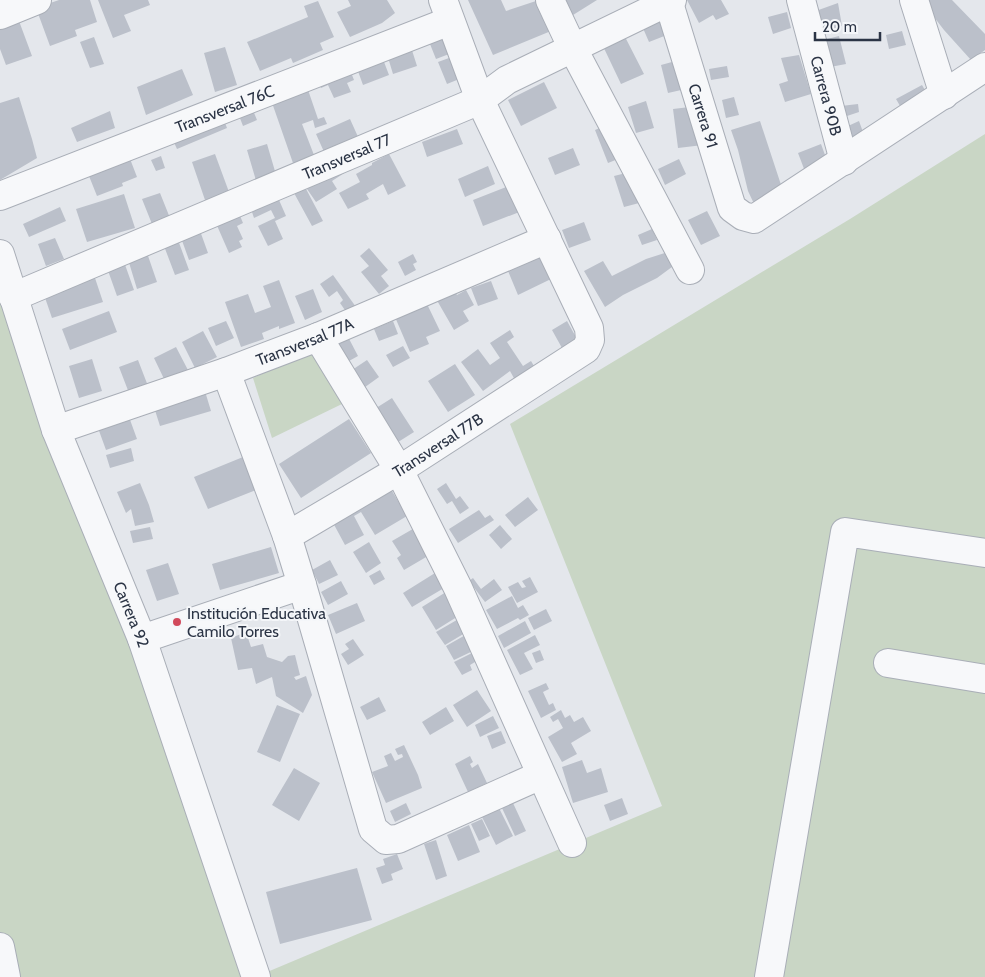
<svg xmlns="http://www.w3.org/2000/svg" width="985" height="977" viewBox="0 0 985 977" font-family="Cabin,sans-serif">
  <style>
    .green { fill: #c9d6c5 }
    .building { fill: #bbc0ca }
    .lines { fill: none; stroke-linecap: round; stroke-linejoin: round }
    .minor-casing { stroke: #a9aeb7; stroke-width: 30 }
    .minor { stroke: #f7f8fa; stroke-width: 28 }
    .poi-dot { fill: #d1495b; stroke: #f4f6f9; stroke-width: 2 }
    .labels { text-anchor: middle; stroke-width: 4; stroke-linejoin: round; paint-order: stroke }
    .street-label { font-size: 16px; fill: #2b3445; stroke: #f4f6f9 }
    .poi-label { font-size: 16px; fill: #2b3445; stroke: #f4f6f9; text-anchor: start }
  </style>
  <rect width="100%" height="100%" fill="#e4e7ec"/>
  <path class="green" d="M985,134V977H0V254L260,975L662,806L510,424L850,219Z
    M318,349L342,404L272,438L253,378Z"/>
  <path class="building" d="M59,0H90L97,22L75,30L77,36L50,46L36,8Z
    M98,0H148L150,5L124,15L131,31L113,38Z
    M348,0H387L395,13L382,23L350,37L337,12L351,6Z
    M468,0H501L506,11L539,0L551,31L493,55Z
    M563,0H597L573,15Z
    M687,0H721L729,14L716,20L713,15L699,23Z
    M926,0H952L985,34V50L971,60L944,30L924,4Z
    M318,1L334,37L320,43L323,50L293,63L291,58L260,71L247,42L308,17L304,6Z
    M838,3L842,26L817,34L813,12Z
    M663,10L672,33L649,42L639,19Z
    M787,12L791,28L773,34L768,17Z
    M19,21L32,56L6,65L0,49V28Z
    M448,30L457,51L436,59L428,39Z
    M622,31L644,74L621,84L601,42Z
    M902,31L906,45L889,49L886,35Z
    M839,36L846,64L830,67L823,40Z
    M94,37L104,64L90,68L80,42Z
    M410,44L417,66L393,74L386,51Z
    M225,47L237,85L215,92L204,53Z
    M381,54L389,75L363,85L355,63Z
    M460,54L469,75L447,84L438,62Z
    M799,55L811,94L785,102L779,84L788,81L781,58Z
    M683,59L690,88L668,93L661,65Z
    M348,65L354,80L347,83L351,92L334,98L328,85L321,88L317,77Z
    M727,66L729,77L711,80L709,69Z
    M182,69L193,95L146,115L137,87Z
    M544,82L557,108L521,126L508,100Z
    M306,84L318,119L324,117L327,124L315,128L313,120L302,124L314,155L293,163L270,97Z
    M922,85L929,97L903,111L896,99Z
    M19,97L32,139L37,158L0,180V103Z
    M734,97L739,115L726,118L722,100Z
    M646,101L654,128L636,133L628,107Z
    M858,104L859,112L838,119L841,106Z
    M698,106L703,145L678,148L673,109Z
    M252,108L257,120L243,126L238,113Z
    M110,111L115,128L77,142L71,128Z
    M222,115L227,128L177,149L171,136Z
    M350,119L359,139L325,154L316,134Z
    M760,121L785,197L756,208L748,191L738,150L731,130Z
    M859,121L863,132L852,137L848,126Z
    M609,124L623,157L608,163L595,130Z
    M457,129L463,144L427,157L422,142Z
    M267,144L277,178L257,184L247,150Z
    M821,144L829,166L806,174L798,153Z
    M573,148L580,165L555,175L548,158Z
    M127,151L137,177L122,183L123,186L97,196L85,166Z
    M215,154L229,192L205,200L192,162Z
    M389,154L406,186L388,195L383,184L366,194L369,199L348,209L339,193L360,182L356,174L372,165V163Z
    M161,156L165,168L156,171L151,160Z
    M679,159L686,174L665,185L658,169Z
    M345,164L349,170L332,181L337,189L316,202L307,189Z
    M488,166L495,184L465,197L458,179Z
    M634,171L643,202L624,207L614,176Z
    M511,185L522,211L483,226L473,200Z
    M305,187L323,221L312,226L294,193Z
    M283,190L287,197L279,200L286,216L275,221L283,239L268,246L258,226L275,218L271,210L254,218L252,212L269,204Z
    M160,193L170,218L152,224L142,199Z
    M124,194L135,228L87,242L76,209Z
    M60,207L66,221L29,237L23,224Z
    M238,211L243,223L237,226L243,239L239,241L242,247L229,253L215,221Z
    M707,211L720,236L701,245L688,220Z
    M584,222L591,240L569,248L562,230Z
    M199,228L208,253L189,260L180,235Z
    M652,229L657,240L642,245L638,235Z
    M55,238L64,259L46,266L38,244Z
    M178,240L189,270L175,275L164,246Z
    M369,248L388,270L381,276L389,286L379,294L361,272L369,266L360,256Z
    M146,250L157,282L137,289L127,256Z
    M671,251L676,264L657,278L623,295L605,307L584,271L603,261L612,276L646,259Z
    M413,254L417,262L413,264L416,270L405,276L398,262Z
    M540,257L551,279L518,295L508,271Z
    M123,259L134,290L117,296L106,265Z
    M93,272L103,302L52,318L42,289Z
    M333,275L356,307L347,313L340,303L343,300L337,291L329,297L320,284Z
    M279,280L295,323L279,329V326L262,333L264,339L241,347L225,302L248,294L255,313L271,307L263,286Z
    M491,281L498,299L478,306L471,288Z
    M452,287L457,295L466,290L474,305L463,311L469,321L454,330L435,297Z
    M313,289L322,312L305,320L295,296Z
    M427,304L440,331L426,337L429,344L410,352L395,317Z
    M109,311L117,332L70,350L62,329Z
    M226,321L234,338L216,346L208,328Z
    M393,321L398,334L379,341L374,329Z
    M567,321L577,339L562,348L552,330Z
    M510,330L514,337L507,342L523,366L531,361L534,366L515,380L510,371L483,391L461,362L478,349L490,365L500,358L490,343Z
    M203,331L217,357L195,368L182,342Z
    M346,333L358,356L349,361L343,351L336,355L329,342Z
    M403,346L410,358L393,367L386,355Z
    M176,347L189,372L166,383L154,358Z
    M92,359L102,391L79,398L69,366Z
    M138,360L148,386L129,393L119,367Z
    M367,360L379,377L361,390L349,372Z
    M455,364L475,395L448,412L428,381Z
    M204,388L211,411L160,426L153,404Z
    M392,398L414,432L395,444L373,410Z
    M129,417L137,439L106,450L98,428Z
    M349,419L371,453L301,498L279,464Z
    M131,448L134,461L110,468L106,455Z
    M243,457L256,490L208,509L194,477Z
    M140,483L149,505L154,522L135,526L131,509L126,513L117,492Z
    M446,483L456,499L460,496L469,508L460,514L452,501L447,504L437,489Z
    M389,486L407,516L375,535L361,512L354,516L364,535L345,545L331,519Z
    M528,497L538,510L515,527L505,515Z
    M479,510L485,518L490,515L494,520L458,543L449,529Z
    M500,525L512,539L501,549L489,535Z
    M418,526L433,553L404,570L397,558L401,555L392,541Z
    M150,527L153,539L133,543L130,531Z
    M369,542L381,563L366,573L353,552Z
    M271,547L279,573L220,590L212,564Z
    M330,560L338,575L319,584L312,570Z
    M168,563L179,594L157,601L146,570Z
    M380,570L385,579L374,585L369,576Z
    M435,573L444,588L412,607L403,593Z
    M530,577L538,592L517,603L508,587L518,582L522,588L526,587L522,581Z
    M473,578L481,589L494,579L502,590L485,602L469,581Z
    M341,581L348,594L328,605L321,592Z
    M446,592L460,615L436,630L422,607Z
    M512,596L518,608L523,605L529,615L520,620L518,618L497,629L486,610Z
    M357,603L365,621L336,634L328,615Z
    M546,609L552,621L534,630L528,618Z
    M462,617L470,630L445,645L436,632Z
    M525,621L531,633L504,648L498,636Z
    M246,632L251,647L263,644L267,657L282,662L288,656L295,655L300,675L294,677L296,680L306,676L312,695L303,713L276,696L272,677L256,684L252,668L238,670L231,638Z
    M469,633L477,649L454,660L446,646Z
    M535,635L540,645L524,653L533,669L520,675L507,650Z
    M353,639L364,655L348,665L341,654L349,649L345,644Z
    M540,650L544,660L536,663L532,653Z
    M476,651L480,659L470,665L472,670L462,675L454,662Z
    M546,683L549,689L543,692L549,705L553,703L556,710L541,718L528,691Z
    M477,690L491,711L467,727L453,705Z
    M379,697L386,711L367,720L360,707Z
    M277,705L300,714L280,762L257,752Z
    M446,707L454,721L430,735L422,722Z
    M561,710L565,718L570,715L574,722L583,717L591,731L571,743L577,754L562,762L548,737L563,728L558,719L553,722L550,717Z
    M493,716L499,728L480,737L475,725Z
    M501,731L506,743L492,749L487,736Z
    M404,745L418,775L422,788L386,803L372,772L388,766L384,756L391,753L395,761L403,757L402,754L398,755L395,749Z
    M470,756L473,762L470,764L472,768L478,764L487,783L468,792L455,764Z
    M582,760L587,773L601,768L608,792L573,803L562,767Z
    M294,768L320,783L299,821L272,805Z
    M622,798L628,814L610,821L604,805Z
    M406,803L411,814L395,822L390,811Z
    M513,803L526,831L515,836L502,808Z
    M499,808L513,836L496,845L482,817Z
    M482,819L490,836L479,841L471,824Z
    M469,825L480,852L458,861L447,835Z
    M436,840L447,876L436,880L424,844Z
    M397,854L403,869L391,874L393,880L382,884L376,868L385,865L383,859Z
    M357,868L372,920L280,944L266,892Z"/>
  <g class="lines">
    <defs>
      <g id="minor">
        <path d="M550,0L572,47L690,270"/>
        <path id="s1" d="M668,0L732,208L743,216L754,219L985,67"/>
        <path id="s2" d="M801,0L844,161"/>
        <path d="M914,0L944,95"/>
        <path d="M0,15L37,0"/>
        <path id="s3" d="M0,196L450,21"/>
        <path id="s4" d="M0,254L56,430L142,639L256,977"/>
        <path id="s5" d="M13,297L480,100L507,80L672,0"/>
        <path d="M318,337L399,470L458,588L572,843"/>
        <path d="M226,372L287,536L302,585L373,829L386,840L398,839L541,775"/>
        <path id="s6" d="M56,430L226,372L318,337L547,239"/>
        <path id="s7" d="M287,536L399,470L586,349L590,340L589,328L480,100L443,0"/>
        <path d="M142,639L302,585"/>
        <path d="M888,663L985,679"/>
        <path d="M0,947L6,977"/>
        <path d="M769,977L845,532L985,553"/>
      </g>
    </defs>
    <use href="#minor" class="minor-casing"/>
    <use href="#minor" class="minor"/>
  </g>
  <circle class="poi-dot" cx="177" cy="622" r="5"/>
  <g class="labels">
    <g class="street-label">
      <text dy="6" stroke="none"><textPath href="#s2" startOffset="99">Carrera 90B</textPath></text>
      <text dy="6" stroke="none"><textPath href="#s3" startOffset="241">Transversal 76C</textPath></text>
      <text dy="6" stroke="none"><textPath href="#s1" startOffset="121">Carrera 91</textPath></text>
      <text dy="6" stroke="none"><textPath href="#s5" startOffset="362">Transversal 77</textPath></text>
      <text dy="6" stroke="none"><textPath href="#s6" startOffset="264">Transversal 77A</textPath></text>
      <text dy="6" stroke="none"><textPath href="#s7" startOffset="176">Transversal 77B</textPath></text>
      <text dy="6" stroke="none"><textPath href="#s4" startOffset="384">Carrera 92</textPath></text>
    </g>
    <g class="poi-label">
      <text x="187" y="619">Institución Educativa<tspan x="187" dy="18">Camilo Torres</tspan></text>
    </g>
  </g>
  <path d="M815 32v8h65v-8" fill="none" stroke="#2b3445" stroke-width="2.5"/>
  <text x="822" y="32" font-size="15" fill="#2b3445" stroke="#f4f6f9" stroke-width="4" paint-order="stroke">20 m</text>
</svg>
